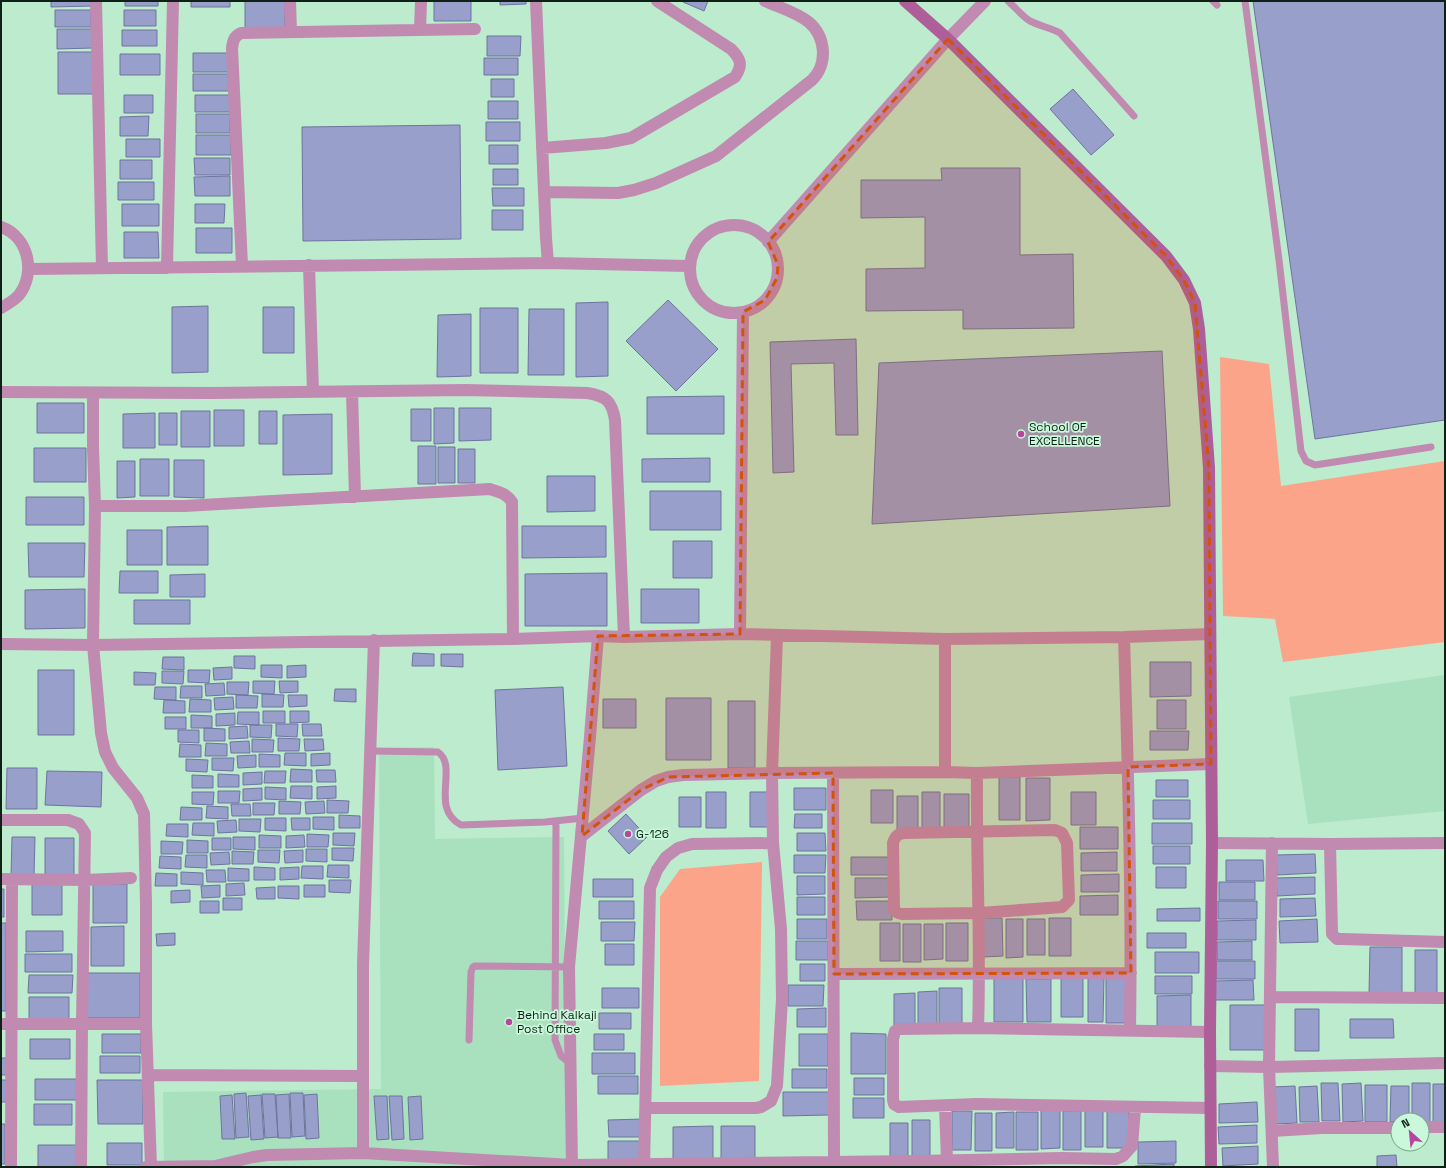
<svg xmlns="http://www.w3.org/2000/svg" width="1446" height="1168" viewBox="0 0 1446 1168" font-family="'Space Grotesk',sans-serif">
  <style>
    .built { fill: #a9e0be }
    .green { fill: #fca48a }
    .building { fill: #989fca; stroke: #6d749d }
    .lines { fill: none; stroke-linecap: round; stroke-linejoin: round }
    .lane { stroke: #c08ab1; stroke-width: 7 }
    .street { stroke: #c08ab1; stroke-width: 12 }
    .secondary { stroke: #ae5f9a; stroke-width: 12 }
    .marked { fill: #d2530d; fill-opacity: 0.2; stroke: #d2530d; stroke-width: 3; stroke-dasharray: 8 5; stroke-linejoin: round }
    .poi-dot { fill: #b8459f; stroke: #c9f9da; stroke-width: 1.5 }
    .labels { text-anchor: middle; stroke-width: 3.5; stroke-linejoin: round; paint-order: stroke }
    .poi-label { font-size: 12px; fill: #0f2116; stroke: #c9f9da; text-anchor: start }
  </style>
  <rect width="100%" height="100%" fill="#bcebcd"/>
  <path class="built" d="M1445,675V811L1308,824L1289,697Z
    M434,747L435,839L564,837L566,1167H164L163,1092L381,1089L379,748Z"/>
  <path class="green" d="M1220,357L1269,364L1281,486L1445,461V642L1283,662L1275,619L1223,616Z
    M762,862L759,1081L660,1086V897L680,869Z"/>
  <path class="building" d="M51,1H93V6L51,7Z
    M125,1H158V6H125Z
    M191,1H230V7H191Z
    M245,1H285V30H245Z
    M434,1H471V21H434Z
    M500,1H526V4L500,5Z
    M683,1H708L704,11L683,2Z
    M1253,1H1445V420L1315,439Z
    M55,10H91V27H55Z
    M124,10H156V26H124Z
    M57,29H93V48L57,49Z
    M122,30H157V46H122Z
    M487,36H521L520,56H487Z
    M58,52H93V94H58Z
    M193,53H229V72H193Z
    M120,54H160V75H120Z
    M484,58H518V75H484Z
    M193,74H231V91H193Z
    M491,79H514V97H491Z
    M1073,89L1114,135L1091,155L1050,109Z
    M124,95H153V113H124Z
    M195,95H233V112H195Z
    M488,101H518V119H488Z
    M196,114H230V133H196Z
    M149,116L148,136H120V117Z
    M486,122H520V141H486Z
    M460,125L461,239L303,241L302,127Z
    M196,135H231V155H196Z
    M126,139H160V157H126Z
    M489,145H518V164H489Z
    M194,158H230V175H195Z
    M120,160H152V179H120Z
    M941,168H1020V255L1073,254L1074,328L963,329V310L866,311V269L925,268V217L861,218V180H942Z
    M493,169H518V185H493Z
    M230,176V196H195L194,177Z
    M118,182H154V200H118Z
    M492,188H524V206H493Z
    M122,204H159V226H122Z
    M195,204H225L224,223H195Z
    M492,210H523V230H492Z
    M196,228H232V253H196Z
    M124,232H158L159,258H124Z
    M668,300L718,349L676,391L626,341Z
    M608,302V376L576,377V303Z
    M208,306V372L172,373V307Z
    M263,307H294V353H263Z
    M480,308H518V373H480Z
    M529,309H564V375H528Z
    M471,314V376L437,377L438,315Z
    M856,339L858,435H836L834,363L791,364L794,472L773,473L770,342Z
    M1162,351L1170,506L872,524L879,363Z
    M724,396V434H647V397Z
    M37,403H84V433H37Z
    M434,408H454V443L434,444Z
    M459,408H491V440L459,441Z
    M411,409H431V441H411Z
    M214,410H244V446H214Z
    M181,411H210V447H181Z
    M259,411H277V444H259Z
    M155,413V448H123V414Z
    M159,413H177V445H159Z
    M332,414V474L283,475V415Z
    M418,446H436V484H418Z
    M438,447H455V483H438Z
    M34,448H86V482H34Z
    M458,449H475V483H458Z
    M710,458V482H642V459Z
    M140,459H169V496H140Z
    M174,460H204V498L174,497Z
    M117,461H135V497L117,498Z
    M547,476H595V511L547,512Z
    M650,491H721V530H650Z
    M26,497H84V525H26Z
    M208,526V565H167V527Z
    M522,526H606V557L522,558Z
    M127,530H162V565H127Z
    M673,541H712V578H673Z
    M28,543H85L84,577H29Z
    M120,571H158V593H119Z
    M607,573V626H525V574Z
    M205,574V597H170V575Z
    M85,589V628L25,629V590Z
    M641,589H699V623H641Z
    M134,600H190V624H134Z
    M413,653L434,654V666H412Z
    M441,654H463V667L441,666Z
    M234,656H255V669L234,668Z
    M163,657H184V670L162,669Z
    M1150,662H1191V696L1150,697Z
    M261,665H282V678L261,677Z
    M306,665V677L287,678V666Z
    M232,667V679L214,680L213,668Z
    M38,670H74V735H38Z
    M188,670H210L209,683L188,682Z
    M162,671H184L183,684L162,683Z
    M134,672L156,673L155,685H134Z
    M253,681H275L274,694L253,693Z
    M279,681H298V692L280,693Z
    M227,682H249L248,695L227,694Z
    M224,683L225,695L206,696L205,684Z
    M181,686H202V698H180Z
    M155,687H176V700L154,699Z
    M563,687L567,766L498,770L495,690Z
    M335,689H356V702L334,701Z
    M262,694L284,695L283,707H262Z
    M236,695L258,696L257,708H236Z
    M288,695H307V706L289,707Z
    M233,697L234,709L215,710L214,698Z
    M666,698H711V760H666Z
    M190,699L211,700V712H189Z
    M603,699H636V728H603Z
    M164,700L185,701V713H163Z
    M1157,700H1186V729H1157Z
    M728,701H755V768H728Z
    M263,711H285V723H263Z
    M290,711H309V722L290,723Z
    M238,712H259V725L237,724Z
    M235,713V725L216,726V714Z
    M191,715L212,716V728H191Z
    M165,717H186V729H165Z
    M276,724H298L297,737L276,736Z
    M302,724H321L322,736H303Z
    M250,725H272L271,738L250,737Z
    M247,726L248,738L229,739V727Z
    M204,728L225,729V741H204Z
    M178,730H199V743L178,742Z
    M1150,731H1189L1188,750H1150Z
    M278,738L300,739L299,751H278Z
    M252,739L274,740L273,752H252Z
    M304,739H323L324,750L305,751Z
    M249,741L250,753H231L230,742Z
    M206,743L227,744V756H205Z
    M180,744L201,745V757H179Z
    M285,753H306V766L284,765Z
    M330,753V765L311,766V754Z
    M259,754L280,755V767H259Z
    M256,755V767L238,768L237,756Z
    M212,758H234L233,771L212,770Z
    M186,759L208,760L207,772L186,771Z
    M7,768H37V809H6Z
    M291,769L312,770V782H290Z
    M316,770H335L336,782H317Z
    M47,771L102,772L101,807L45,805Z
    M265,771H286L285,783H264Z
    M262,772V784L243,785V773Z
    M218,774L239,775V787H218Z
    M192,775L213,776V788H192Z
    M999,777H1020V820H999Z
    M1026,778H1050V820L1026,821Z
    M1156,780H1188V797H1156Z
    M291,786H312V799L290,798Z
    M336,786V798L317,799V787Z
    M265,787L286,788V800L265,799Z
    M262,788V800L243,801V789Z
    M794,788H826V810H794Z
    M871,790H893V823H871Z
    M218,791H240L239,803H218Z
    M192,792H214L213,805L192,804Z
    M706,792H726V828H706Z
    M750,792H771V827H750Z
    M922,792H940V829H922Z
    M1071,792H1096V825H1071Z
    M944,794H969V829H944Z
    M897,796H918V829H897Z
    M679,797H701V827H679Z
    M327,800L349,801L348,813H327Z
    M1153,800H1190V819H1153Z
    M279,801L301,802L300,814H279Z
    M324,801L325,813L306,814L305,802Z
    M253,803H275L274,815H253Z
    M231,804H250L251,816H232Z
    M207,806L228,807V819L206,818Z
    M181,807L202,808V820H180Z
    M626,814L647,837L629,854L608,831Z
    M795,814H822V828H794Z
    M339,815L360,816V828H339Z
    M313,817H334V830L313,829Z
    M265,818H286V831L265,830Z
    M291,818H310V830H292Z
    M239,819H261L260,832L239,831Z
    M236,820L237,832L218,833L217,821Z
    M193,823H214V836L192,835Z
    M1152,823H1192V844H1152Z
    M167,824H188V837L166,836Z
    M1080,827H1118V849H1080Z
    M333,833H355L354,846L333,845Z
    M797,833H825L826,851H797Z
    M307,834L329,835L328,847H307Z
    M259,835L281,836V848H259Z
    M304,835L305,847L286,848V836Z
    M12,837H35L34,876H11Z
    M233,837H255V850L233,849Z
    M45,838H74V878H45Z
    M212,838H231V850H212Z
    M187,840L208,841V853H187Z
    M161,841L183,842L182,854H161Z
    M1153,846H1190V864H1153Z
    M332,848H354L353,861L332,860Z
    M306,849H327V862L306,861Z
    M258,850H280L279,863L258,862Z
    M303,850V862L285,863L284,851Z
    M232,851L254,852L253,864H232Z
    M229,852L230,864L211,865L210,853Z
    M1117,852V871H1081V853Z
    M1315,854L1316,873L1277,875L1276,855Z
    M186,855H207V868L185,867Z
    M794,855H826L825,873H794Z
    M160,856L181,857V869L159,868Z
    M851,857H891L890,875H851Z
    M1226,860H1263L1264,881H1226Z
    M328,865H349V878L327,877Z
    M302,866H323V879L301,878Z
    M254,867L275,868V880H254Z
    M299,867V879L280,880V868Z
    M1156,867H1186V888H1156Z
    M228,868L249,869V881H228Z
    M206,870H225L226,882H207Z
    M181,872L203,873V885L181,884Z
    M156,873L177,874V886H155Z
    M1119,874V892H1081V875Z
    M797,876H825V894L797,895Z
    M1315,877V894L1277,896L1276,878Z
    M855,878H892V897L855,898Z
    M593,879H633V897H593Z
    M329,880H351L350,893L329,892Z
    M1219,882H1255V900H1219Z
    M62,883V915H32V884Z
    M244,883L245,895L226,896V884Z
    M93,884H127V923H93Z
    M220,885V897L202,898L201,886Z
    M304,885H325V897H304Z
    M278,886H299V899L278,898Z
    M275,887V899H257L256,888Z
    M1,889H4V917H1Z
    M190,890V902L171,903V891Z
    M1118,895V915H1080V896Z
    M797,897H825V915H797Z
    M223,898H242V910H223Z
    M1315,898L1316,916L1280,917V899Z
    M200,901H219V913H200Z
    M599,901H634V919H599Z
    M856,901H892V920H857Z
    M1218,901H1257V919H1218Z
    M1200,908V921H1157V909Z
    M983,918H1002L1003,956L983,957Z
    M1049,918H1071V956H1049Z
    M797,919H827V939H797Z
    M1006,919H1023V957L1006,958Z
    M1027,919H1045V955H1027Z
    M1317,919L1318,942L1280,943L1279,921Z
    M1256,920V940H1217V921Z
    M601,922H635L634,941H601Z
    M1,923H6V1011H1Z
    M880,923H900V961H880Z
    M946,923H968V961H946Z
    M903,924H921V962H903Z
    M924,924H943V959L924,960Z
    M124,926V966H91V927Z
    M26,931H63V951L26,952Z
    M175,933V945L157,946L156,934Z
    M1147,933H1186V948H1147Z
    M796,941H828V960H796Z
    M1252,941V960H1217V942Z
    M605,944H634V965H605Z
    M1370,947H1402V993H1369Z
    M1415,950H1437V994H1415Z
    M1155,952H1199V973H1155Z
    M25,954H72V972H25Z
    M1216,961H1255V979H1216Z
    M800,964H825V981H800Z
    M86,973H140V1018H86Z
    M29,975H73L72,993H28Z
    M1106,975H1128V1023H1106Z
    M1155,976H1192V994H1155Z
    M1061,977H1083V1017H1061Z
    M1088,977H1104L1103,1022H1088Z
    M994,978H1023V1022H994Z
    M1026,979H1051V1022H1027Z
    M1253,980L1254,1000H1215V981Z
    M788,985H824L823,1006H788Z
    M602,988H639V1008H602Z
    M939,988H962V1024H939Z
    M937,991V1026H918V992Z
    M915,993V1026H894V994Z
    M1191,995V1028H1157V996Z
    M29,997H69V1020H29Z
    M1230,1005H1267V1050H1230Z
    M826,1008V1027H797V1009Z
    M1295,1009H1319V1051H1295Z
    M599,1013H631V1029H599Z
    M1350,1019H1393L1394,1038H1350Z
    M851,1033L886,1034V1074H851Z
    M102,1034H141V1053H102Z
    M594,1034H624V1050H594Z
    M799,1034H828V1066H799Z
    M30,1039H70V1059H30Z
    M592,1053H635V1074H592Z
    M100,1056H140V1073H100Z
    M1,1058H8V1075H1Z
    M792,1069H827V1088H792Z
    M598,1076H638V1094H598Z
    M854,1078H884V1095H854Z
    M35,1079H79V1100H35Z
    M1,1080H8V1102H1Z
    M97,1080H143V1124H98Z
    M1321,1083H1338L1340,1121H1322Z
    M1361,1083L1363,1121L1343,1122L1342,1084Z
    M1412,1083H1430V1122L1412,1120Z
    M1433,1084H1445V1123H1433Z
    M1365,1085H1387V1122H1365Z
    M1295,1086L1297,1123L1275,1124L1273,1087Z
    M1317,1086L1319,1122H1300L1299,1087Z
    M1391,1086H1409V1120L1390,1122Z
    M783,1092H829V1115L783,1116Z
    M246,1093L249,1137L236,1138L234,1094Z
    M290,1093H303L305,1136L292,1137Z
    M262,1094H275L278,1137L265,1138Z
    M289,1094L291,1138H278L276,1095Z
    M317,1094L319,1138L306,1139L304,1095Z
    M232,1095L235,1139H222L220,1096Z
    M261,1095L264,1139L251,1140L248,1096Z
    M374,1096H387L389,1139L377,1140Z
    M389,1096H402L404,1139L392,1140Z
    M421,1096L423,1139L410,1140L408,1097Z
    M853,1098H884V1118H853Z
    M1257,1102L1258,1122L1219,1123V1104Z
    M34,1104H72V1125H34Z
    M1041,1110H1060V1148L1041,1149Z
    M1107,1110H1129V1148H1107Z
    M952,1111H972L971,1150H952Z
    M1063,1111H1081V1150H1063Z
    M1085,1111H1103V1147H1085Z
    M1014,1112V1148H996V1113Z
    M1016,1112H1038V1150H1016Z
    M975,1113H992V1151H975Z
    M644,1119V1137H609L608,1120Z
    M912,1120H930V1159H912Z
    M890,1123H908V1160H890Z
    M1,1124H5V1164H1Z
    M1257,1125V1143L1219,1144L1218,1127Z
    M713,1126V1159H673V1127Z
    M721,1126H755V1160H721Z
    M608,1141H640V1162H608Z
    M1176,1141V1163L1138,1164V1142Z
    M107,1143H142V1165H107Z
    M38,1145H78V1167H38Z
    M1258,1146V1164L1223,1166L1222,1148Z
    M1396,1155L1397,1167H1377V1156Z
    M1174,1164V1167H1135V1166Z"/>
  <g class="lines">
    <path class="lane" d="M1008,1C1015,7 1022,16 1030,21C1040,26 1051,28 1060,33L1134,116
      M1213,1L1217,5
      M1245,1L1279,260L1301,451L1306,461L1315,465L1431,447
      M370,751L438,752C459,767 429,808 461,825L545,822L583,818
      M556,821L555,1040L561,1056L571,1064
      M469,1040L471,972L473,967L475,966L569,967"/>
    <path class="street" d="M96,1L102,268
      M290,1L291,32
      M536,1L546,238L548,263
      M420,30L421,1
      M542,148L606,143L631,138L735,77C743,65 741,59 731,49L657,1
      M545,192L618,193L634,190L656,183L716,156L812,80C820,72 823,64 823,52C821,18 792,13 765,1
      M690 269a44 44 0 1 1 88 0a44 44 0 1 1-88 0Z
      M1,227C29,237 36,273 19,295C14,301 7,304 1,308
      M768,242L948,39L985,1
      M309,265L313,392
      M242,266L232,48C233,41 234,36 241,33L475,29
      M167,268L173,1
      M29,269L548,263L689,266
      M1,392L211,393L465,390L587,393C606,396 612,401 615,420L624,637
      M352,392L355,497
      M93,393V448L95,506L93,645L101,733L105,752L113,768L137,798L144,814L146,904V1024L151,1167
      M95,506H184L490,489C500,492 507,494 512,502L513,639
      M740,634L743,312
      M1124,637C1128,768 1132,899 1130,1030
      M945,639V772
      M1,644L93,645L513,639L598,636L624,637L740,634L945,639L1124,637L1210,634
      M833,773L834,1162
      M977,773C976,858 981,943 978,1028
      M1,820H68L79,824L85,833L82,1024L81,1167
      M1055,830L1062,833L1067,843L1069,900L1062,907L980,913L902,914L898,913L894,910L893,843C895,836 898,834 904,833Z
      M582,836L641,790L656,781L668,777L683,775L772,773L945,772L977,773L1211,764
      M1212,843L1330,844L1445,843
      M1272,843L1269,1067L1273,1167
      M1330,844L1332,934L1337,939H1343L1445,942
      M1,879L85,880L131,878
      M834,974L1131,973
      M1270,997L1445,998
      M1,1024H146
      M1210,1032L978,1028L899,1029L895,1031L893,1039V1100L894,1104L899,1107L977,1104L1210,1108
      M1210,1066L1269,1067L1445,1063
      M148,1075L363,1076
      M945,1106L947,1160
      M646,1108H756L761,1107L771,1101L777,1086L782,999L781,929L773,843L772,773L777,636
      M1422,1127H1445
      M1272,1131L1322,1128H1398
      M363,1153V965L374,640
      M11,1167L12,879
      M146,1167L215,1166L253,1157L267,1155L363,1153L572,1165L918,1161L1062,1158L1116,1159L1123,1156L1132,1146L1135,1108
      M572,1167L569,967L590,737L598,636
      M644,1167L650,888L657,870L666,857L678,848L692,844L773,843"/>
    <path class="secondary" d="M905,1L948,39L1166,256L1184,280L1195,303L1199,329L1209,468L1212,843L1210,1032L1211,1167"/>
  </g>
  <path class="marked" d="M948,39L1166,256L1184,280L1195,303L1209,468L1211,764L1128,767L1131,973L834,974L833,773L668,777L641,790L582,836L598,636L740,634L743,312L765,300L777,278L778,265L768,242Z"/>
  <g class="poi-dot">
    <circle cx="1021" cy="434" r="4"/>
    <circle cx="628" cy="834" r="4"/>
    <circle cx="509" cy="1022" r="4"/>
  </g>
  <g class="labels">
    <g class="poi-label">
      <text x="1029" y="431">School OF<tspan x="1029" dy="14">EXCELLENCE</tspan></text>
      <text x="636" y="838">G-126</text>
      <text x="517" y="1019">Behind Kalkaji<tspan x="517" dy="14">Post Office</tspan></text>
    </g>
  </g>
  <rect width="1446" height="1168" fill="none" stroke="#0f2116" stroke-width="4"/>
  <g transform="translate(1410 1132) rotate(333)"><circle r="19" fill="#c9f9da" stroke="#7fa38c"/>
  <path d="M0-3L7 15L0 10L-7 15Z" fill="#b8459f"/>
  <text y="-6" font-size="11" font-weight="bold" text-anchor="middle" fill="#0f2116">N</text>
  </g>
</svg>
